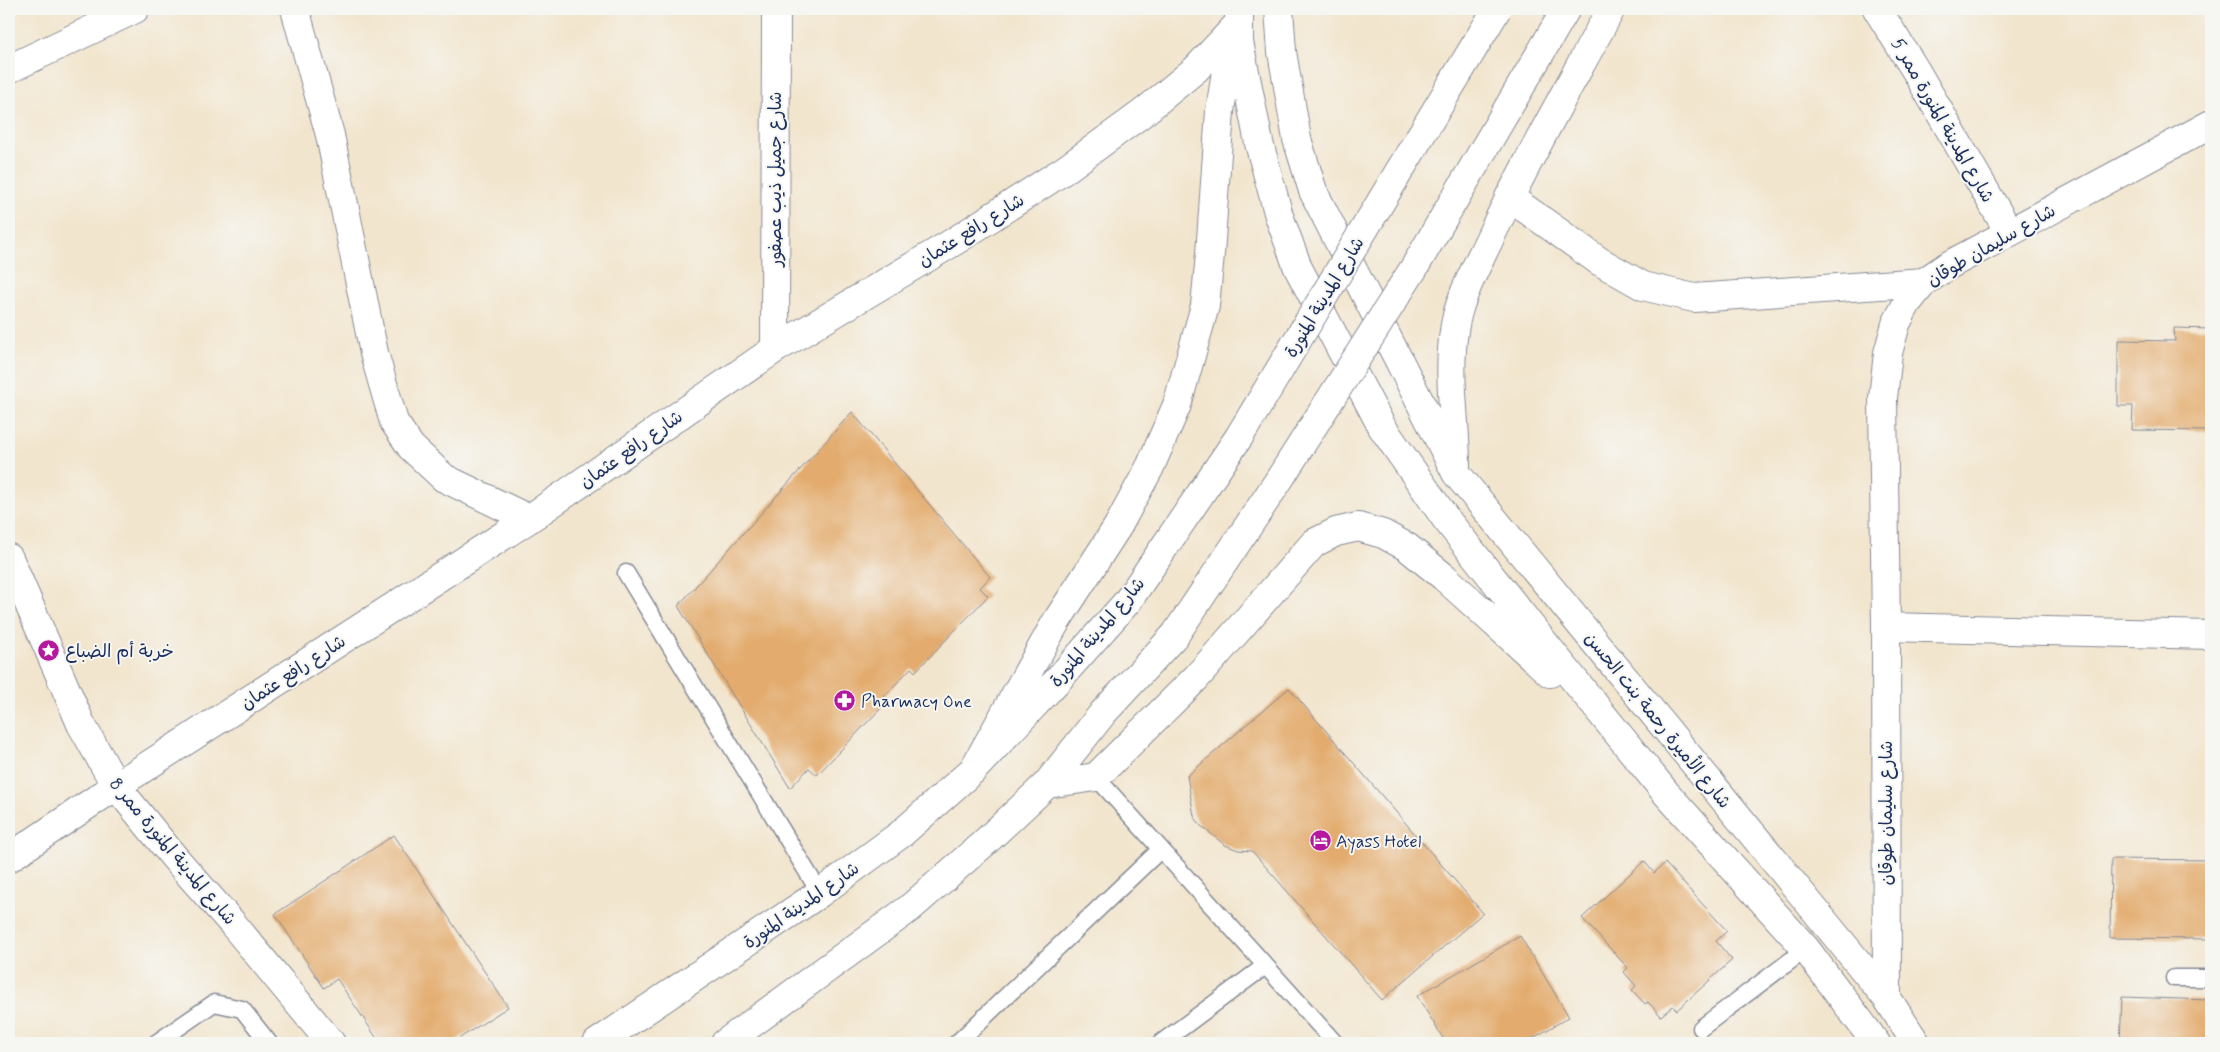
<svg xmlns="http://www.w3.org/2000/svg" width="2220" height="1052" viewBox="0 0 2220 1052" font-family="Mynerve,'Playpen Sans Arabic',sans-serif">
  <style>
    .building { fill: #e3ac6e }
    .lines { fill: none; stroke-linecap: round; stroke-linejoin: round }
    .lane-casing { stroke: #868a96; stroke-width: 19 }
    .street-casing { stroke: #868a96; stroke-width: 30 }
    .secondary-casing { stroke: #868a96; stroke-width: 30 }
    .lane { stroke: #fff; stroke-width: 16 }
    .street { stroke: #fff; stroke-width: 28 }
    .secondary { stroke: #fff; stroke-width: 28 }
    .secondary-bridge-casing { stroke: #868a96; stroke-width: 30; stroke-linecap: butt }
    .secondary-bridge { stroke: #fff; stroke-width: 28 }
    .labels { text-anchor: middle; stroke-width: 4; stroke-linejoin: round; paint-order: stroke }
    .street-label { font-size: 18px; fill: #1b2f5e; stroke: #f6f6f2 }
    .poi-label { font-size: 18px; fill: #1b2f5e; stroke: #f6f6f2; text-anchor: start }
  </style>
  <rect width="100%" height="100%" fill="#f6f6f2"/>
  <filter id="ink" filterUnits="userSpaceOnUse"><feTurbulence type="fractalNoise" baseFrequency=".02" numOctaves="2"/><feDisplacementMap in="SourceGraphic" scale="10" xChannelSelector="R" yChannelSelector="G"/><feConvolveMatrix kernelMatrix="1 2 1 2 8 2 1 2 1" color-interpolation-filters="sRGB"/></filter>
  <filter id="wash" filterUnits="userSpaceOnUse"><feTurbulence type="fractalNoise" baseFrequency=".0096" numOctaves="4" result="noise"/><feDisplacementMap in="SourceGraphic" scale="20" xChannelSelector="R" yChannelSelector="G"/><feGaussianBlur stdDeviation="1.12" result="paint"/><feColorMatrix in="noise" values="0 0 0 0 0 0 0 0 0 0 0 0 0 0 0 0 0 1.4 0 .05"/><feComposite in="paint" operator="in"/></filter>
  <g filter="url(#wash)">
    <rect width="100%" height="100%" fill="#f2e5cd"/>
    <g id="blocks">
      <path class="building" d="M2174,328L2211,329L2210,431L2132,430L2133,406H2118V340L2175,341Z
        M852,412L990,577L980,588L988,596L915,672L911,668L881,700L885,704L817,775L809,768L790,788L678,606Z
        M1289,688L1483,913L1382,1000L1252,851L1238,850L1225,845L1201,826L1194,816L1187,776Z
        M394,835L508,1007L452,1043H380L337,979L324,988L275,914Z
        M2111,859L2211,860V939L2110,938Z
        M1644,861L1654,873L1665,863L1727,931L1716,941L1732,960L1677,1010L1673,1006L1661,1016L1648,1002L1645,1004L1632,990L1636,986L1624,972L1628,968L1582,918Z
        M1520,936L1569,1017L1525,1043H1446L1417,996Z
        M2122,997L2211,1000V1043H2120Z"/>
    </g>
  </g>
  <g filter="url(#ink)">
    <use href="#blocks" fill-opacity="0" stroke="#868a96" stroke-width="1"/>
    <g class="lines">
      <defs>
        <path id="lane" d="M626,573L820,893
          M1096,777L1335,1043
          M2174,978H2211
          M1701,1028L1806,949
          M156,1043L214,1003L242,1009L269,1043
          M957,1043L1161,849
          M1161,1043L1265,966"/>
        <path id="street" d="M295,9L330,135L374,353L394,422L411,447L444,478L529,519
          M1877,9L1916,71L2009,232
          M9,69L135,9
          M1509,197L1599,261L1643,286L1694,298L1924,282
          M775,349L776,9
          M9,558L81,724L116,786L174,857L233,924L331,1043
          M1886,627L2211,635
          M9,858L116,786L529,519L775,349L955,241L1066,169L1144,112L1196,69L1239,23
          M1887,998L1886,627L1883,398L1888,353L1896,324L1907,303L1924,282L1949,265L2211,124"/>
        <path id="secondary" d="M1239,9V42L1259,143L1279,216L1298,268L1382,427L1446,519L1533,629L1666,793L1806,949L1876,1043
          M1279,9L1282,52L1297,139L1313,191L1456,473L1887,998L1916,1043
          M1548,40L1566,9
          M1456,467C1456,421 1447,377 1454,331C1458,299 1476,268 1489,240C1526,161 1570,85 1611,9
          M973,770L1056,622L1118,526L1150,467L1177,405L1205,306L1210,254L1220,111L1226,72L1239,42
          M1047,784L1096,777L1196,678L1314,543L1336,532L1358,527L1383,534L1407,547L1444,577L1550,673
          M597,1043L820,893L901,834L973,770L1055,683L1127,602
          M725,1043L910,908L983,844L1047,784L1103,713L1175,635"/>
      </defs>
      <use href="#lane" class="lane-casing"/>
      <use href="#street" class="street-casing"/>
      <use href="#secondary" class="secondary-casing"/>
      <use href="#lane" class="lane"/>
      <use href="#street" class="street"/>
      <use href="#secondary" class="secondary"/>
      <defs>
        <path id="secondary-bridge" d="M1127,602L1239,437L1497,9
          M1175,635L1277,483L1414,268L1548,40"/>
      </defs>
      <use href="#secondary-bridge" class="secondary-bridge-casing"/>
      <use href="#secondary-bridge" class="secondary-bridge"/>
    </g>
  </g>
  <defs>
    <symbol id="sight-disc" viewBox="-11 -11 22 22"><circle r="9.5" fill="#b5179e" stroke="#f6f6f2"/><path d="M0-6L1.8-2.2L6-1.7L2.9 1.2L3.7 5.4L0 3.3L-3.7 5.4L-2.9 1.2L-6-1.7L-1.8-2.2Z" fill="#fff"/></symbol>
    <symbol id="pharmacy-disc" viewBox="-11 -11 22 22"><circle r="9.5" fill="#b5179e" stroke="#f6f6f2"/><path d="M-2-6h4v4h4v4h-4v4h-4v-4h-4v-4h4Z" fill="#fff"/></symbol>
    <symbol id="hotel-disc" viewBox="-11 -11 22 22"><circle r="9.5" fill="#b5179e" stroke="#f6f6f2"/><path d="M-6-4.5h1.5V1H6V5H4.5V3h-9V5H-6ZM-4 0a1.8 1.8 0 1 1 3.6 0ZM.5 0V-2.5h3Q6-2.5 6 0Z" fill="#fff"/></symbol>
  </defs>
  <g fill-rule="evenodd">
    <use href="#sight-disc" x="36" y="638" width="25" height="25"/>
    <use href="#pharmacy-disc" x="832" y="688" width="25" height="25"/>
    <use href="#hotel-disc" x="1308" y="828" width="25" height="25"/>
  </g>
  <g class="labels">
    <g class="street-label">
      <text transform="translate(1943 120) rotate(60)" y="6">شارع المدينة المنورة ممر 5</text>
      <text transform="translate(775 179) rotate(-90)" y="6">شارع جميل ذيب عصفور</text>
      <text transform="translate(971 230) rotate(-32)" y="6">شارع رافع عثمان</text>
      <text transform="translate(1991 245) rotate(-30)" y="6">شارع سليمان طوقان</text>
      <text transform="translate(1324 297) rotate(-59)" y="6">شارع المدينة المنورة</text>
      <text transform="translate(631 449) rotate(-35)" y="6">شارع رافع عثمان</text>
      <text transform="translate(1097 632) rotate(-50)" y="6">شارع المدينة المنورة</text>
      <text transform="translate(293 672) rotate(-33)" y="6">شارع رافع عثمان</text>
      <text transform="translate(1658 720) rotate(51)" y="6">شارع الأميرة رحمة بنت الحسن</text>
      <text transform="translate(1886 813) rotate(-90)" y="6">شارع سليمان طوقان</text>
      <text transform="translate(173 851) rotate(50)" y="6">شارع المدينة المنورة ممر 8</text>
      <text transform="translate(801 905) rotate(-35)" y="6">شارع المدينة المنورة</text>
    </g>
    <g class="poi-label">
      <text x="65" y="657">خربة أم الضباع</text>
      <text x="861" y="707">Pharmacy One</text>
      <text x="1336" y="847">Ayass Hotel</text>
    </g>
  </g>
  <rect width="2220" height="1052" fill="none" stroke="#f6f6f2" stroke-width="30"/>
</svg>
